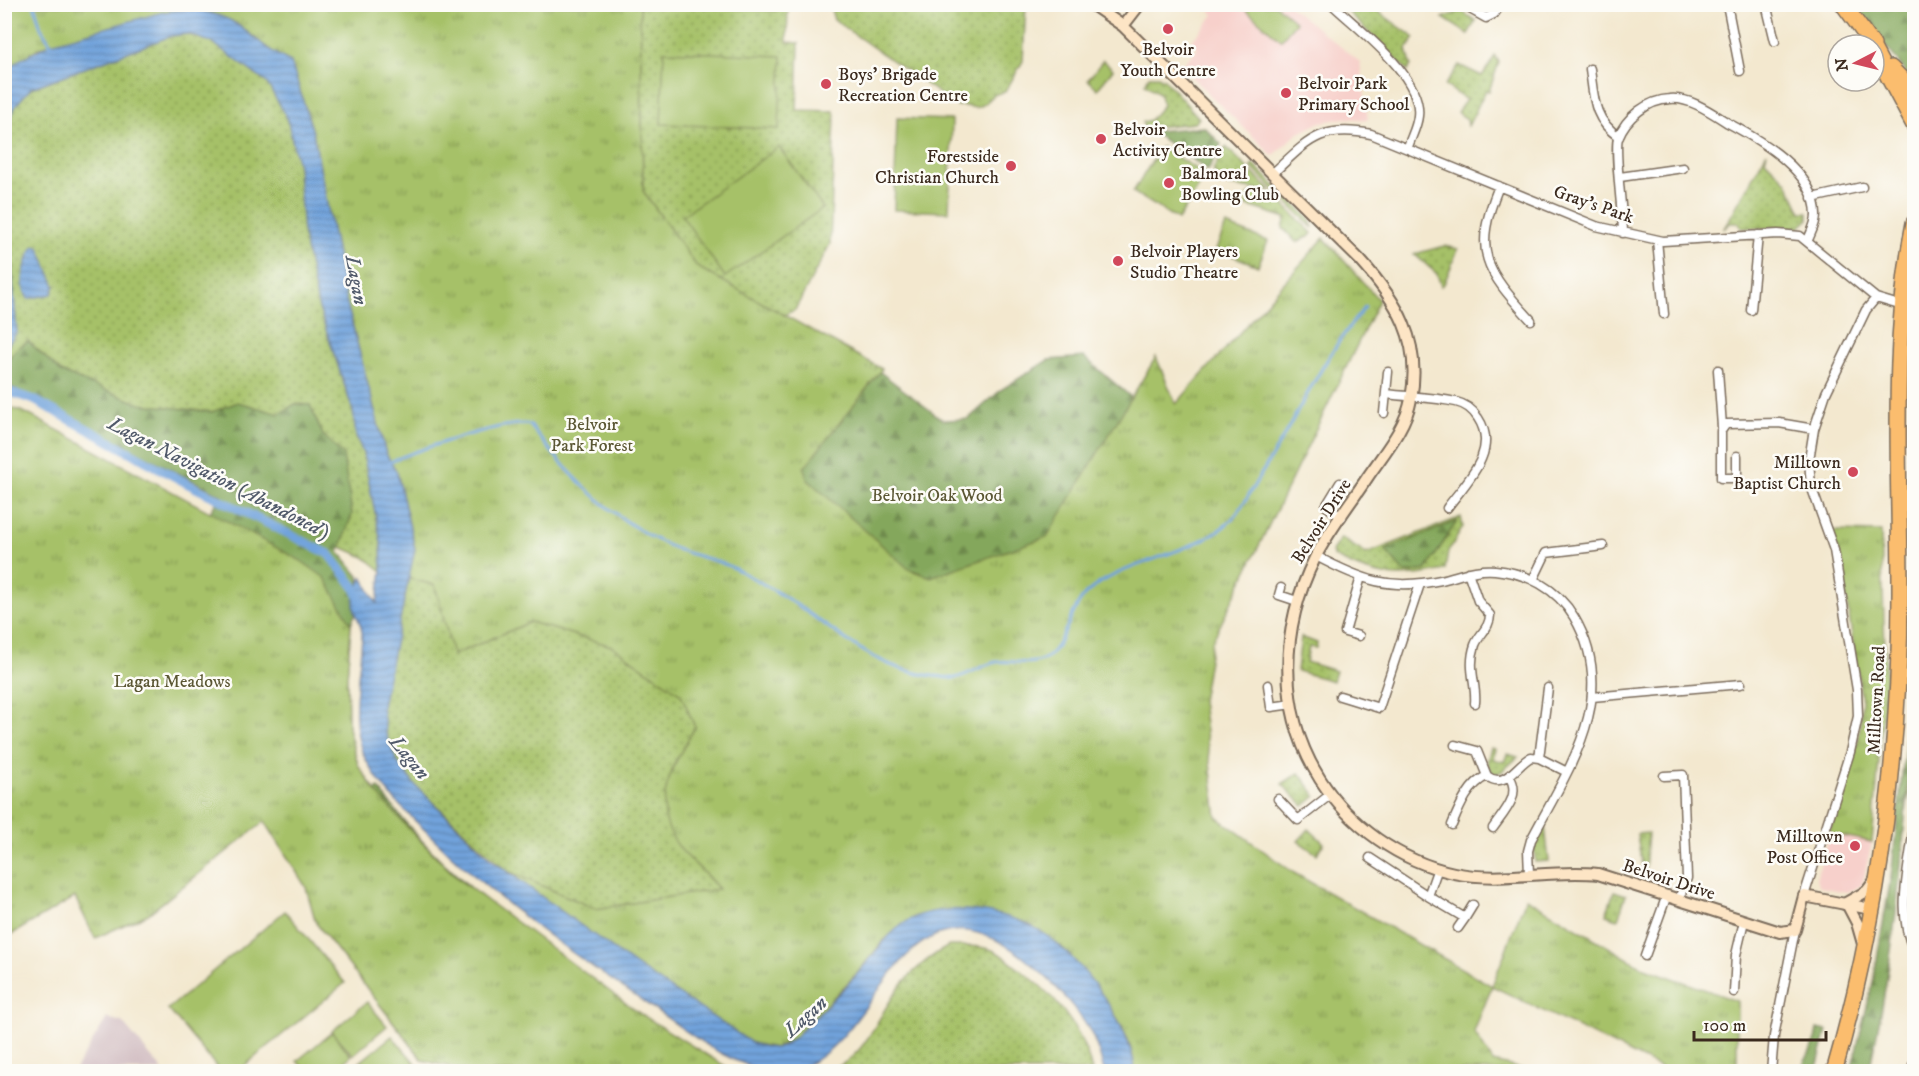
<svg xmlns="http://www.w3.org/2000/svg" width="1919" height="1076" viewBox="0 0 1919 1076" font-family="'IM FELL DW Pica',serif">
  <style>
    .built { fill: #f7d0cb }
    .industrial { fill: #d2bec2 }
    .grass { fill: url(#grass-dots); stroke: #707643; stroke-width: 1.5 }
    .forest { fill: url(#forest-firs); stroke: #60683d; stroke-width: 1.5 }
    .park { fill: url(#park-tufts); stroke: #707643; stroke-width: 1.5 }
    .pitch { fill: #a6c168; stroke: #707643; stroke-width: 1.5 }
    .water { fill: url(#water-rules); stroke: #56667d; stroke-width: 1.5 }
    .lines { fill: none; stroke-linecap: round; stroke-linejoin: round }
    .stream { stroke: #71a3dc; stroke-width: 3 }
    .canal { stroke: #71a3dc; stroke-width: 9 }
    .street-casing { stroke: #7b6c5c; stroke-width: 11 }
    .secondary-casing { stroke: #7b6c5c; stroke-width: 14 }
    .highway-casing { stroke: #7b6c5c; stroke-width: 18 }
    .street { stroke: #fff; stroke-width: 8 }
    .secondary { stroke: #fde5c5; stroke-width: 10 }
    .highway { stroke: #fbbd6e; stroke-width: 15 }
    .poi-dot { fill: #d1495b; stroke: #fdfcf7; stroke-width: 2 }
    .labels { text-anchor: middle; stroke-width: 5; stroke-linejoin: round; paint-order: stroke }
    .poi-label { font-size: 18px; fill: #3b2a1e; stroke: #fdfcf7; text-anchor: start }
    .street-label { font-size: 18px; fill: #3b2a1e; stroke: #fdfcf7 }
    .park-label { font-size: 18px; fill: #5b5734; stroke: #fdfcf7 }
    .water-label { font-size: 20px; font-style: italic; fill: #515a6a; stroke: #fdfcf7 }
  </style>
  <defs>
    <pattern id="grass-dots" width="8" height="8" patternUnits="userSpaceOnUse" patternTransform="scale(1.5)"><rect width="8" height="8" fill="#a6c168"/><path d="M2 2h.1M6 6h.1" fill="none" stroke="#889d55" stroke-width="1.8" stroke-linecap="round"/></pattern>
    <pattern id="forest-firs" width="22" height="20" patternUnits="userSpaceOnUse" patternTransform="scale(1.5)"><rect width="22" height="20" fill="#84a75c"/><path d="M5 1l3.5 6h-7zM16 11l3.5 6h-7z" fill="#6d884b"/></pattern>
    <pattern id="park-tufts" width="24" height="20" patternUnits="userSpaceOnUse" patternTransform="scale(1.5)"><rect width="24" height="20" fill="#a6c168"/><path d="M3 7l-1-3M5 7V3M7 7l1-3M15 17l-1-3M17 17v-4M19 17l1-3" fill="none" stroke="#889d55"/></pattern>
    <pattern id="water-rules" width="6" height="5" patternUnits="userSpaceOnUse" patternTransform="scale(1.5)"><rect width="6" height="5" fill="#71a3dc"/><path d="M0 2.5h6" fill="none" stroke="#5e85b2"/></pattern>
  </defs>
  <rect width="100%" height="100%" fill="#fdfcf7"/>
  <filter id="ink" filterUnits="userSpaceOnUse"><feTurbulence type="fractalNoise" baseFrequency=".0167" numOctaves="2"/><feDisplacementMap in="SourceGraphic" scale="12" xChannelSelector="R" yChannelSelector="G"/><feConvolveMatrix kernelMatrix="1 2 1 2 8 2 1 2 1" color-interpolation-filters="sRGB"/></filter>
  <filter id="wash" filterUnits="userSpaceOnUse"><feTurbulence type="fractalNoise" baseFrequency=".008" numOctaves="4" result="noise"/><feDisplacementMap in="SourceGraphic" scale="24" xChannelSelector="R" yChannelSelector="G"/><feGaussianBlur stdDeviation="1.35" result="paint"/><feColorMatrix in="noise" values="0 0 0 0 0 0 0 0 0 0 0 0 0 0 0 0 0 1.4 0 .05"/><feComposite in="paint" operator="in"/></filter>
  <g filter="url(#wash)">
    <rect width="100%" height="100%" fill="#f3e8cf"/>
    <path class="built" d="M1214,5H1288L1360,62L1368,120L1345,118L1321,122L1297,134L1273,156L1181,67L1198,48L1191,42L1214,15L1210,11Z
      M1829,833L1872,842L1862,885L1847,892L1821,887L1816,880Z"/>
    <path class="industrial" d="M107,1018L122,1022L163,1071H74Z"/>
    <path class="grass" d="M640,5H788L787,42L799,43L797,110L834,111L835,116L830,244L795,310L784,315L697,267L643,191Z
      M1026,5L1023,61L1005,92C989,94 992,100 981,106C973,111 965,103 957,106L834,20L830,6Z
      M1369,5L1415,38L1407,49L1411,65L1408,71L1344,8Z
      M1461,11L1476,21L1468,34L1443,18Z
      M187,34L213,43L267,83L287,118L298,165L303,234L318,305L353,411L356,436L363,453L381,542L382,571L364,557L221,494L35,393L5,388L4,349L17,332L4,172L5,131L16,105L31,88L171,36Z
      M1495,56L1499,62L1489,91L1486,90L1468,126L1467,119L1457,112L1466,100L1445,85L1459,65L1482,76Z
      M1149,76H1158L1164,79L1199,118L1195,123L1146,128L1143,126V122L1150,120L1163,105L1159,93L1145,84Z
      M1226,147L1271,191C1251,191 1232,183 1212,185L1215,173L1213,170Z
      M1767,152L1765,160L1787,182L1801,212H1808V220L1799,228H1741L1739,223H1729L1723,230Z
      M1253,164L1309,218L1313,228L1251,167Z
      M1249,194L1274,195L1312,233L1309,237L1296,242L1283,228L1286,218L1245,205Z
      M1444,246L1458,249L1444,284L1441,286L1437,274L1414,254Z
      M1461,517L1463,527L1448,552L1445,570C1400,580 1375,579 1333,556L1332,551L1341,538L1366,554Z
      M407,578L435,585L454,655L530,622L612,646L681,694L695,727L672,768L681,849L719,889L596,909L507,871L414,784L396,760L386,734L382,706Z
      M1911,591H1914V663L1910,655L1911,604L1914,598L1911,597Z
      M1301,637L1317,643L1316,648L1309,647L1306,662L1336,671L1333,681L1297,671Z
      M1914,689V763L1906,812L1910,747H1905L1910,697Z
      M1491,748L1495,749L1493,759L1505,762L1508,754L1518,757L1501,772L1493,774L1487,762Z
      M1299,773L1316,796L1304,806L1282,784Z
      M1545,827L1549,861L1535,862L1534,845Z
      M1309,829L1324,843L1317,854L1298,841Z
      M1648,833L1645,872L1643,874L1637,834Z
      M1614,891L1626,895L1618,919L1606,915Z
      M949,946C964,946 981,945 995,951C1003,955 1011,963 1018,968C1054,994 1082,1027 1092,1071H829C870,1055 877,1013 902,984C916,968 931,955 949,946Z"/>
    <path class="forest" d="M1855,5H1914V81L1911,79Z
      M1204,127L1221,144L1208,171L1157,135L1156,131Z
      M28,341L61,372L140,404L212,412L238,402L279,414L295,404L310,405L323,435L343,455L352,514L339,552L359,576L360,603L351,624L347,677L348,728L358,765L375,790L379,788C439,873 513,922 596,982C639,1013 685,1049 733,1071L471,1072L423,1060L316,923L306,887L265,821L148,914L95,938L75,897L5,938L205,520L221,495L5,384C4,360 9,353 28,341Z
      M1084,357L1145,409L1068,534L1041,539L931,577L907,568L808,484L801,465L880,372L943,420L968,419L1002,389L1048,360Z
      M1457,521L1426,570L1405,573L1385,550Z
      M1905,747H1910C1903,859 1894,962 1869,1071H1851L1873,982L1891,877Z
      M1818,1029L1827,1031L1816,1071H1800L1816,1040Z"/>
    <path class="park" d="M5,5H640L643,191L697,267L882,369L804,468L807,479L910,570L931,577L1047,537L1156,357L1176,404L1324,238L1379,300L1212,642L1202,701L1217,817L1294,873L1492,986L1526,898L1642,967L1737,1001V1071H1667L1492,986L1474,1032L1493,1062L1531,1071H1135C1132,1023 1091,981 1061,946L916,916L883,941L858,972L794,1038L775,1048L752,1043L635,965L507,871L596,909L719,889C708,876 695,864 683,852C646,809 671,769 695,727L681,694L612,646L530,622L453,655L435,585L407,578L415,549L397,472L386,454L346,300L313,132L291,62C266,51 254,35 232,21C225,17 218,17 211,12L38,48L5,73Z
      M1226,225L1268,241L1258,266L1216,249Z
      M5,406L24,412L301,561L325,578L351,624L347,677L348,728L358,765L375,791L407,827L458,879L639,1013L733,1071L471,1072L423,1060L316,923L306,887L265,821L148,914L95,938L75,897L5,938Z
      M1831,531L1881,532L1886,679L1872,842L1829,833L1859,737L1862,701L1846,596Z"/>
    <path class="pitch" d="M658,4H776V11Z
      M1240,5H1276L1296,22L1281,40Z
      M664,51L782,56L779,129L661,124Z
      M1103,60L1113,69L1098,89L1088,80Z
      M897,118L952,120L949,212L894,210Z
      M779,147L823,208L725,277L682,216Z
      M1161,147L1206,175L1178,220L1133,192Z
      M285,911L345,983L238,1071H220L168,1009Z
      M367,1002L387,1026L353,1055L332,1031Z
      M332,1032L351,1056L333,1071H306L297,1061Z
      M392,1036L422,1071H349Z"/>
    <path class="water" d="M188,9C202,11 221,14 233,22C254,35 268,52 291,62L313,132L346,300L386,454L397,472L415,549L382,706L386,734L396,760L414,784L492,860L635,965L752,1043C759,1045 768,1048 775,1048C789,1046 802,1030 811,1021C827,1005 844,989 859,972C876,952 892,926 917,916C948,904 995,910 1025,923C1070,941 1132,1023 1135,1071H1104C1100,1054 1095,1037 1085,1023C1061,988 1012,937 968,931C882,921 861,1076 775,1071C727,1067 685,1029 647,1004C568,951 498,902 430,835C407,813 381,789 366,760C346,722 361,673 362,633C362,623 354,615 354,605C353,597 359,585 362,577L377,603L382,571L381,542L363,453L356,436L353,411L318,305L303,234L298,165L287,118L267,83L213,43L188,34L171,36L31,88L16,105L5,131V73L19,60L51,43L163,12Z
      M4,172L17,332L5,349H4Z
      M34,246L39,247L55,286L52,294L28,299C18,283 25,261 34,246Z"/>
    <g class="lines">
      <path class="stream" d="M34,4L41,28L52,46
        M388,463C409,452 511,418 530,425C568,474 609,517 665,544C684,554 707,557 727,565C743,572 760,582 775,591C827,621 871,670 933,676C940,676 948,679 955,678C969,675 982,665 996,662C1012,659 1029,667 1044,659C1064,649 1070,606 1089,591C1124,561 1191,555 1227,524C1240,513 1249,494 1258,479C1295,422 1321,359 1365,307"/>
      <path class="canal" d="M4,390L34,400L190,485L329,554L354,586L362,603"/>
    </g>
  </g>
  <g filter="url(#ink)">
    <g class="lines">
      <defs>
        <path id="street" d="M1332,4C1359,30 1423,76 1418,116C1417,127 1411,137 1408,147
          M1461,4L1486,18L1494,14L1501,4
          M1727,4L1740,71
          M1766,4L1775,41
          M1590,69C1594,98 1593,119 1619,137
          M1272,174C1308,141 1319,124 1371,134L1596,226L1663,241L1778,234L1800,236L1876,298L1906,307
          M1620,177L1683,168
          M1499,186C1472,252 1485,270 1531,320
          M1812,198L1862,187
          M1623,233C1623,214 1614,151 1618,138C1626,117 1648,100 1670,99C1690,97 1712,113 1728,123C1760,140 1816,172 1816,215C1816,224 1811,232 1808,240
          M1657,240L1664,314
          M1751,310L1758,235
          M1718,370L1722,427
          M1386,394C1409,397 1433,397 1456,402C1465,404 1473,410 1478,418C1500,451 1466,482 1447,508
          M1384,413L1388,372
          M1737,456V478H1721V431L1726,424L1779,423L1814,429
          M1340,483L1326,506L1342,517
          M1316,556C1361,580 1390,591 1441,580C1459,576 1476,568 1495,570C1527,573 1557,588 1574,617C1621,697 1568,769 1531,840L1528,851L1529,874
          M1468,572L1478,601L1490,615C1490,628 1479,634 1475,645C1467,668 1477,685 1475,703
          M1533,580L1546,553L1603,546
          M1281,588L1279,595L1297,601
          M1359,636L1345,632L1361,577
          M1898,674L1914,676
          M1268,685L1271,707L1292,704
          M1340,696L1379,708L1420,584
          M1592,697L1741,684
          M1455,745L1477,751L1487,776C1505,790 1516,765 1531,757L1539,758L1567,772
          M1539,758L1548,688
          M1664,776L1683,775L1687,878L1679,899
          M1278,799L1298,820L1331,794
          M1452,825C1459,808 1469,783 1487,776
          M1914,826C1910,866 1895,912 1914,950
          M1493,828C1504,812 1522,795 1509,776
          M1370,858L1428,896L1438,868
          M1428,896L1465,918L1473,905
          M1804,896L1850,752L1858,716L1857,690L1834,550L1811,486L1809,460L1814,429L1826,393L1866,310L1876,298
          M1458,928L1465,918
          M1645,956L1667,895
          M1734,992L1736,955L1744,921
          M1913,1065H1914
          M1771,1072L1774,1036L1795,930"/>
        <path id="secondary" d="M1091,4L1123,26L1360,260C1397,301 1422,341 1411,399C1406,428 1383,454 1367,478C1350,504 1329,530 1315,558C1280,628 1277,711 1320,779C1350,826 1399,861 1454,873C1502,883 1549,869 1598,874L1780,932L1795,930L1804,896L1871,909
          M1123,26L1140,4
          M1844,904L1867,891L1876,879
          M1847,904L1857,923L1863,944"/>
        <path id="highway" d="M1843,4L1873,45
          M1874,50L1914,125
          M1891,68L1914,92
          M1834,1072C1879,916 1900,754 1900,593C1900,469 1890,345 1914,223"/>
      </defs>
      <use href="#street" class="street-casing"/>
      <use href="#secondary" class="secondary-casing"/>
      <use href="#highway" class="highway-casing"/>
      <use href="#street" class="street"/>
      <use href="#secondary" class="secondary"/>
      <use href="#highway" class="highway"/>
    </g>
  </g>
  <g class="poi-dot">
    <circle cx="1168" cy="29" r="6"/>
    <circle cx="826" cy="84" r="6"/>
    <circle cx="1286" cy="93" r="6"/>
    <circle cx="1101" cy="139" r="6"/>
    <circle cx="1011" cy="166" r="6"/>
    <circle cx="1169" cy="183" r="6"/>
    <circle cx="1118" cy="261" r="6"/>
    <circle cx="1853" cy="472" r="6"/>
    <circle cx="1855" cy="846" r="6"/>
  </g>
  <g class="labels">
    <g class="poi-label">
      <text x="1168" y="55" text-anchor="middle">Belvoir<tspan x="1168" dy="21">Youth Centre</tspan></text>
      <text x="838" y="80">Boys' Brigade<tspan x="838" dy="21">Recreation Centre</tspan></text>
      <text x="1298" y="89">Belvoir Park<tspan x="1298" dy="21">Primary School</tspan></text>
      <text x="1113" y="135">Belvoir<tspan x="1113" dy="21">Activity Centre</tspan></text>
      <text x="999" y="162" text-anchor="end">Forestside<tspan x="999" dy="21">Christian Church</tspan></text>
      <text x="1181" y="179">Balmoral<tspan x="1181" dy="21">Bowling Club</tspan></text>
      <text x="1130" y="257">Belvoir Players<tspan x="1130" dy="21">Studio Theatre</tspan></text>
      <text x="1841" y="468" text-anchor="end">Milltown<tspan x="1841" dy="21">Baptist Church</tspan></text>
      <text x="1843" y="842" text-anchor="end">Milltown<tspan x="1843" dy="21">Post Office</tspan></text>
    </g>
    <g class="street-label">
      <text transform="translate(1594 204) rotate(19)" y="6">Gray's Park</text>
      <text transform="translate(1321 521) rotate(-58)" y="6">Belvoir Drive</text>
      <text transform="translate(1876 700) rotate(-87)" y="6">Milltown Road</text>
      <text transform="translate(1669 879) rotate(18)" y="6">Belvoir Drive</text>
    </g>
    <g class="park-label">
      <text x="592" y="430">Belvoir<tspan x="592" dy="21">Park Forest</tspan></text>
      <text x="937" y="501">Belvoir Oak Wood</text>
      <text x="172" y="687">Lagan Meadows</text>
    </g>
    <g class="water-label">
      <text transform="translate(357 280) rotate(80)" y="7">Lagan</text>
      <text transform="translate(219 477) rotate(27)" y="7">Lagan Navigation (Abandoned)</text>
      <text transform="translate(410 757) rotate(51)" y="7">Lagan</text>
      <text transform="translate(805 1016) rotate(-42)" y="7">Lagan</text>
    </g>
  </g>
  <rect width="1919" height="1076" fill="none" stroke="#fdfcf7" stroke-width="24"/>
  <g transform="translate(1856 63) rotate(263)"><circle r="28" fill="#fdfcf7" stroke="#afa8a0" stroke-width="1.5"/>
  <path d="M0-4.5L10 22L0 15L-10 22Z" fill="#d1495b"/>
  <text y="-9" font-size="16" font-weight="bold" text-anchor="middle" fill="#3b2a1e">N</text>
  </g>
  <path d="M1694 1031v9h132v-9" fill="none" stroke="#3b2a1e" stroke-width="3"/>
  <text x="1703" y="1031" font-size="18" fill="#3b2a1e" stroke="#fdfcf7" stroke-width="4.5" paint-order="stroke">100 m</text>
</svg>
